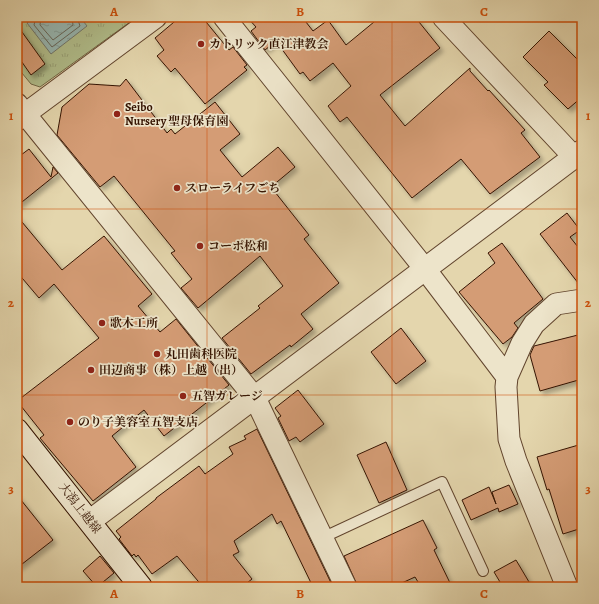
<svg xmlns="http://www.w3.org/2000/svg" width="599" height="604" viewBox="0 0 599 604" font-family="Alegreya,'Noto Serif JP',serif">
  <style>
    .grass { fill: url(#grass-tufts); stroke: #736947 }
    .water { fill: url(#water-ripples); stroke: #70766c }
    .lines { fill: none; stroke-linecap: round; stroke-linejoin: round }
    .shore { stroke: #66665a; stroke-width: 1 }
    .building { fill: #d49c75; stroke: #351402; filter: url(#shadow) }
    .service-casing { stroke: #61442d; stroke-width: 12 }
    .minor-casing { stroke: #61442d; stroke-width: 23 }
    .tertiary-casing { stroke: #61442d; stroke-width: 24 }
    .secondary-casing { stroke: #351402; stroke-width: 24 }
    .service { stroke: #ede4ca; stroke-width: 10 }
    .minor { stroke: #ede4ca; stroke-width: 21 }
    .tertiary { stroke: #ede4ca; stroke-width: 22 }
    .secondary { stroke: #ede4ca; stroke-width: 22 }
    .grid { fill: none; stroke: #cd4f0a; stroke-width: 1; stroke-opacity: 0.55 }
    .poi-dot { fill: #8f2418; stroke: #ede4ca; stroke-width: 1.5 }
    .labels { text-anchor: middle; stroke-width: 3.5; stroke-linejoin: round; paint-order: stroke }
    .poi-label { font-size: 12px; font-weight: bold; fill: #351402; stroke: #ede4ca; text-anchor: start }
    .street-label { font-size: 12px; fill: #351402; stroke: #ede4ca }
    .neatline { fill: none; stroke: #cd4f0a; stroke-width: 1.5 }
    .grid-label { font-size: 13px; text-anchor: middle; font-weight: bold; fill: #cd4f0a }
  </style>
  <defs>
    <pattern id="grass-tufts" width="24" height="20" patternUnits="userSpaceOnUse"><rect width="24" height="20" fill="#b1be8c"/><path d="M3 7l-1-3M5 7V3M7 7l1-3M15 17l-1-3M17 17v-4M19 17l1-3" fill="none" stroke="#99a277"/></pattern>
    <pattern id="water-ripples" width="26" height="14" patternUnits="userSpaceOnUse"><rect width="26" height="14" fill="#97b7b2"/><path d="M2 4q2-2 4 0t4 0M15 11q2-2 4 0t4 0" fill="none" stroke="#839c97"/></pattern>
    <filter id="shadow"><feDropShadow dx="3.5" dy="3.5" stdDeviation="2" flood-color="#0004"/></filter>
  </defs>
  <rect width="100%" height="100%" fill="#e4d6ad"/>
  <filter id="stains"><feTurbulence type="fractalNoise" baseFrequency=".005" numOctaves="4"/><feColorMatrix values="0 0 0 0 .2 0 0 0 0 .09 0 0 0 0 .02 0 0 0 .5 -.17"/></filter>
  <radialGradient id="worn" r=".72"><stop offset=".6" stop-color="#630" stop-opacity="0"/><stop offset="1" stop-color="#630" stop-opacity=".3"/></radialGradient>
  <path class="grass" d="M17,17H137L40,87L31,84L17,67Z"/>
  <path class="water" d="M34,17H80L87,26L51,54L27,23Z"/>
  <g class="lines">
    <path class="shore" d="M36,17L34,25L52,47L80,26L77,17
      M41,17L40,25L53,40L73,25L72,17"/>
  </g>
  <path class="building" d="M180,17H202L229,50L233,47L247,65L244,67L247,70L205,104L175,68L171,72L157,56L164,50L155,38Z
    M247,17H302L313,31L328,20L346,45L380,17H415L440,48L380,95L405,126L470,68V71L488,91L489,90L525,130L521,133L540,157L490,194L461,159L412,198L347,117L340,122L328,106L351,86L333,63L310,81L303,72L300,74L276,41L265,50L251,31L256,27Z
    M17,25L45,64L31,75L17,55Z
    M549,31L582,64V97L568,109L544,85L548,82L523,57Z
    M126,79L167,133L171,129L175,134L215,102L240,134L220,150L242,177L278,147L295,167L271,187L309,235L304,239L339,283L301,314L313,329L291,347L290,345L251,374L222,338L260,308L258,306L283,286L260,256L198,308L181,288L192,279L171,253L175,251L114,176L100,187L57,135L62,107L89,84L120,86Z
    M29,149L51,177L53,167L58,173L17,206V158Z
    M567,213L580,230L570,237L582,252V288L540,234Z
    M17,216L62,270L104,236L152,294L138,306L160,332L176,319L229,385L164,436L144,410L112,436L136,467L93,501L40,438L44,435L17,401L99,338L54,284L39,298L17,272Z
    M502,243L543,299L514,323L518,328L512,337L503,344L459,292L495,263L488,253Z
    M401,328L426,361L396,384L371,352Z
    M582,334V379L540,391L530,355L534,346Z
    M298,390L324,424L300,442L296,437L289,441L278,418L281,416L275,408Z
    M257,429L333,587H313L281,521L277,524L272,514L234,541L239,552L233,555L252,579L242,587H203L177,556L152,574L138,555L136,557L134,554L132,556L119,539L121,537L116,531L156,499V498L199,466L205,474L233,454L229,447L246,439L244,436Z
    M386,442L407,490L379,503L357,455Z
    M582,444V528L563,534L549,489L547,490L537,457Z
    M509,485L518,504L499,512L498,508L471,520L462,500L489,487L496,504L492,492Z
    M17,495L53,540L17,568Z
    M423,520L437,548L434,550L452,587H421L415,577L393,587H358L344,556Z
    M100,556L114,573L97,587L83,571Z
    M516,560L532,587H503L494,572Z"/>
  <g class="lines">
    <defs>
      <path id="service" d="M322,538L442,482L483,571"/>
      <path id="minor" d="M224,17L425,269L507,377
        M443,17L574,157
        M17,104L255,398L346,587
        M17,120L156,17
        M567,587L516,461L509,439L506,387L507,377L522,343L534,324L556,304L582,300"/>
      <path id="tertiary" d="M90,521L582,151"/>
      <path id="secondary" d="M17,430L141,587"/>
    </defs>
    <use href="#service" class="service-casing"/>
    <use href="#minor" class="minor-casing"/>
    <use href="#tertiary" class="tertiary-casing"/>
    <use href="#secondary" class="secondary-casing"/>
    <use href="#service" class="service"/>
    <use href="#minor" class="minor"/>
    <use href="#tertiary" class="tertiary"/>
    <use href="#secondary" class="secondary"/>
  </g>
  <path class="grid" d="M207,17V587M392,17V587M17,209H582M17,395H582"/>
  <g class="poi-dot">
    <circle cx="201" cy="44" r="4"/>
    <circle cx="117" cy="114" r="4"/>
    <circle cx="177" cy="188" r="4"/>
    <circle cx="200" cy="246" r="4"/>
    <circle cx="102" cy="323" r="4"/>
    <circle cx="157" cy="354" r="4"/>
    <circle cx="91" cy="370" r="4"/>
    <circle cx="183" cy="396" r="4"/>
    <circle cx="70" cy="422" r="4"/>
  </g>
  <g class="labels">
    <g class="poi-label">
      <text x="209" y="48">カトリック直江津教会</text>
      <text x="125" y="111">Seibo<tspan x="125" dy="14">Nursery 聖母保育園</tspan></text>
      <text x="185" y="192">スローライフごち</text>
      <text x="208" y="250">コーポ松和</text>
      <text x="110" y="327">歌木工所</text>
      <text x="165" y="358">丸田歯科医院</text>
      <text x="99" y="374">田辺商事（株）上越（出）</text>
      <text x="191" y="400">五智ガレージ</text>
      <text x="78" y="426">のり子美容室五智支店</text>
    </g>
    <g class="street-label">
      <text transform="translate(80 508) rotate(52)" y="4">大潟上越線</text>
    </g>
  </g>
  <rect width="599" height="604" fill="none" stroke="#e4d6ad" stroke-width="44"/>
  <rect x="22" y="22" width="555" height="560" class="neatline"/>
  <g class="grid-label">
    <text x="114" y="16">A</text>
    <text x="300" y="16">B</text>
    <text x="484" y="16">C</text>
    <text x="11" y="120">1</text>
    <text x="588" y="120">1</text>
    <text x="11" y="307">2</text>
    <text x="588" y="307">2</text>
    <text x="11" y="493">3</text>
    <text x="588" y="493">3</text>
    <text x="114" y="598">A</text>
    <text x="300" y="598">B</text>
    <text x="484" y="598">C</text>
  </g>
  <rect width="100%" height="100%" filter="url(#stains)"/>
  <rect width="100%" height="100%" fill="url(#worn)"/>
</svg>
